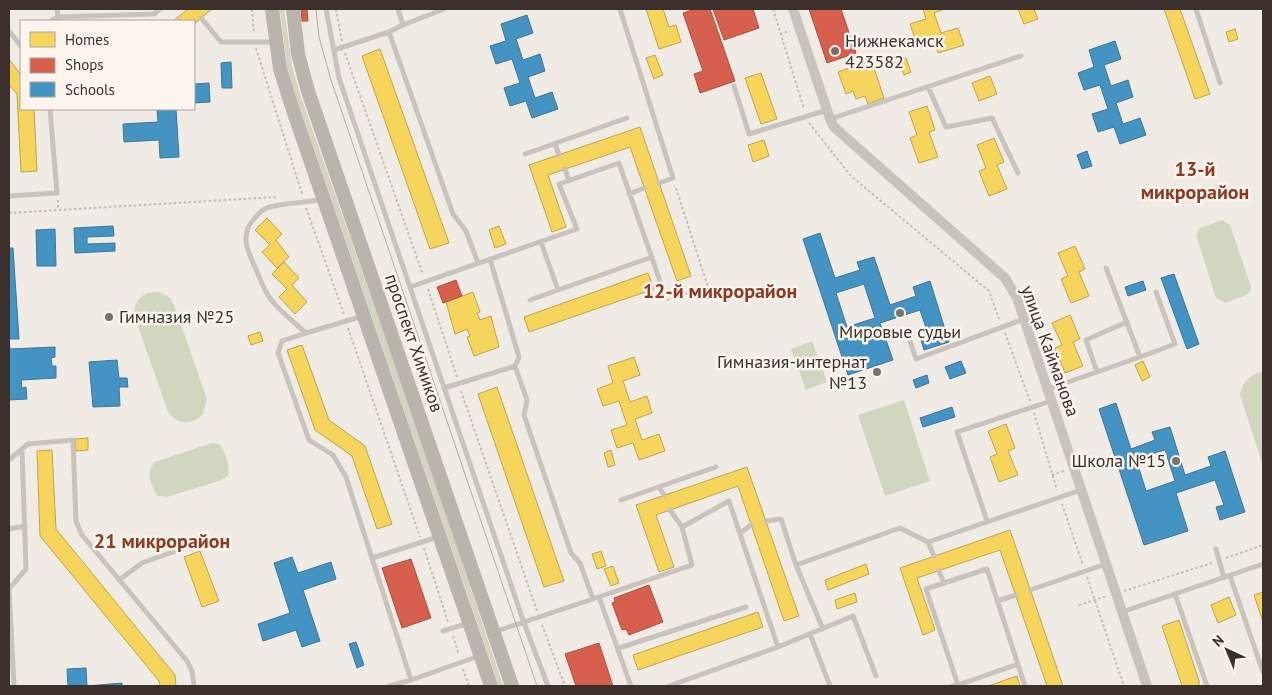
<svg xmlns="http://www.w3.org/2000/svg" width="1272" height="695" viewBox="0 0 1272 695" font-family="'PT Sans',sans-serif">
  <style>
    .grass { fill: #d1d6bf }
    .homes { fill: #f6d55c; stroke: #bea44d }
    .shops { fill: #d6604d; stroke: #a85243 }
    .schools { fill: #4393c3; stroke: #417595; fill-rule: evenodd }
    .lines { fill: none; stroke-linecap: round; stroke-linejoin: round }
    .path { stroke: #c2bbb6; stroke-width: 2; stroke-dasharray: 2.5 2.5; stroke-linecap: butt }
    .service { stroke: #c9c3be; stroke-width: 5 }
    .minor { stroke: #c9c3be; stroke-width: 10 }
    .secondary { stroke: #bab3ae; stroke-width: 14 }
    .tram { stroke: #b1aca8; stroke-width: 1 }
    .poi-dot { fill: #7a716c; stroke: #fbf5ee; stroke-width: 2 }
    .labels { text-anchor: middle; stroke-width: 5; stroke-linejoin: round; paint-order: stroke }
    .poi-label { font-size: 18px; fill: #3b302b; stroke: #fbf5ee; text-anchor: start }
    .street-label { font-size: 18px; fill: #3b302b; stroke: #fbf5ee }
    .quarter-label { font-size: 20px; font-weight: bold; fill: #8c3b22; stroke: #fbf5ee }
  </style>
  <rect width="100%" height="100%" fill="#f0ebe5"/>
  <path class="grass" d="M280,9H284L292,66L300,94L441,498L503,686H499L296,96L287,67Z
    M1222,220L1230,225L1251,287L1250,292L1246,295L1225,303L1216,298L1196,235L1200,228Z
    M160,292L170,298L174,305L207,399L203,414C192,426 177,425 168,412L134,315C134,300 144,290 160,292Z
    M812,341L827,382L806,390L791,349Z
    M1263,372V466L1240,395C1242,382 1250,374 1263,372Z
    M904,400L930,481L885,496L858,415Z
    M212,443L219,444C226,453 230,464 228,475L222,480L167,497L158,496C151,487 145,471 155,462Z"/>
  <path class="homes" d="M188,9H212L194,24V21H173Z
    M646,9H663L669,27L676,25L681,42L659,49Z
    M923,9H945L934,13L941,33L958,28L964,45L938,53L932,36L916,42L910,24L926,19Z
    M1018,9H1034L1038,19L1024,24Z
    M1164,9H1180L1210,94L1195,99Z
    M1235,29L1238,39L1229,42L1226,32Z
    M380,49L449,243L430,249L362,56Z
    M655,55L663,75L654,79L646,58Z
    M906,58L911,72L904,75L899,61Z
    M9,59L21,75V109H34L37,171L21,172L17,94L9,85Z
    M868,61L870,66L873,65L884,98L868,104L865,96L856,99L853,91L846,94L838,72Z
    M761,73L777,119L761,124L745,78Z
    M990,76L997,94L979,101L972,83Z
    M927,106L935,130L929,132L938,157L919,163L910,138L917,135L909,112Z
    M640,127L691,276L677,281L630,147L548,175L566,227L552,232L529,165Z
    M994,138L1004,162L997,165L1007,189L989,196L979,171L986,168L977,145Z
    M764,140L769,156L753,162L748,145Z
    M267,218L282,234L276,240L289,257L277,268L262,252L270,245L255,230Z
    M499,226L506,244L495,248L489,230Z
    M1075,246L1085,269L1079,272L1089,296L1071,303L1061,279L1068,276L1058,253Z
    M284,262L299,278L292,285L307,302L295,314L279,297L287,289L272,274Z
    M648,273L654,289L529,332L524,317Z
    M473,292L480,312L477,313L480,320L491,316L499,347L474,356L467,337L470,336L467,329L455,334L446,302Z
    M1070,315L1080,339L1073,342L1083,366L1065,373L1055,348L1062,345L1052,323Z
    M260,332L263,341L251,345L248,336Z
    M302,345L329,420L365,446L392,524L377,529L352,456L315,430L287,350Z
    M634,357L640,375L623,381L630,402L647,396L652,413L635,419L642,440L659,434L665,451L639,460L633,443L617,448L611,430L627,425L619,401L603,406L597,389L613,383L608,366Z
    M1143,361L1150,377L1142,381L1135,365Z
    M497,387L564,581L544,587L478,394Z
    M1006,424L1015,448L1008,451L1018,475L999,482L990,457L997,454L988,431Z
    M88,438V450L76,451L75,439Z
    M52,450L56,529L175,675L176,686H160L159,681L40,536L37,451Z
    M611,450L615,465L608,467L604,453Z
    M747,467L799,616L784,621L738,486L656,515L674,567L659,572L636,505Z
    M1010,530L1063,686H1047L1000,550L917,578L935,630L923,635L900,568Z
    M200,551L219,601L202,607L184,557Z
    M601,551L606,566L597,569L592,554Z
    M866,564L869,574L828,590L825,580Z
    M613,566L619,583L611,586L604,569Z
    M1263,592V622L1254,595Z
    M855,593L857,602L837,609L835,600Z
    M1229,597L1236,615L1218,623L1211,605Z
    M758,612L763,627L638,670L633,655Z
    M1179,620L1199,681V686H1182L1162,626Z
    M1017,676L1020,686H988Z"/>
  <path class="shops" d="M301,9H307L308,21H302Z
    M695,9H710L735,81L700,93L694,74L703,71L683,13Z
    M713,9H753L759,28L724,40Z
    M809,9H841L856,53L827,63Z
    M456,280L462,296L443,303L437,287Z
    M411,559L431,618L402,628L382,568Z
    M649,585L663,622L629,635L626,629L622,630L612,603L615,602L614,598Z
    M599,643L613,686H576L565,654Z"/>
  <path class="schools" d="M527,15L533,33L516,39L523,60L540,54L545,71L528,77L535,98L552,92L558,109L532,118L526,101L510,106L504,88L520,83L512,59L496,64L490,46L506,41L501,24Z
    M1115,41L1121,59L1104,65L1111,86L1128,80L1133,97L1116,103L1123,124L1140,118L1146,135L1120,144L1114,127L1098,132L1092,114L1108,109L1100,85L1084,90L1078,73L1094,67L1089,50Z
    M231,62L232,88H222L221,63Z
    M209,83L210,102L194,103V84Z
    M157,109H176L179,157L160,158L159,140L124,142L123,124L158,122Z
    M1087,151L1092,166L1082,169L1077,155Z
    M113,226L114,236L87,237V244L115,243V251L75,253L74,228Z
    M55,229L56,266H37L36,230Z
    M820,233L835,278L860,270L857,262L874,257L890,305L916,296L913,287L930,281L949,342L924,350L920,337L928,334L920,310L880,323L893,360L848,375L803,239ZM864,284L875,318L847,327L836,293Z
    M9,248H13L19,339H9L10,349L55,347V357L51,358L52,366H56V378L21,380L22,388L26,387L27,399L9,400Z
    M1174,274L1199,344L1187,349L1161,278Z
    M1143,281L1146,290L1128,296L1125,287Z
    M117,360L119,378H127L128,387H119L120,406L93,407L89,362Z
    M961,361L966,373L950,379L945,367Z
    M927,375L929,383L916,388L913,380Z
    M1116,403L1131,449L1155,440L1152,432L1170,427L1185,475L1211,466L1208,457L1225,451L1245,512L1220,520L1216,507L1224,505L1215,480L1176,493L1188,531L1144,545L1099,409ZM1165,450L1175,481L1146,491L1136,459Z
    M952,407L955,417L923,427L920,418Z
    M292,557L298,573L331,562L336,579L303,590L320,641L302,647L296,630L263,641L258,624L290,613L274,563Z
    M356,642L364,665L357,668L349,644Z
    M86,668L87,686L122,683V686H68L67,669Z"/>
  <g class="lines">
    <path class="path" d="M252,9L254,34
      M336,9L342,41
      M773,9L804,109
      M780,34L790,31
      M256,48L302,194
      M345,53L423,275
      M809,123L851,176L989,291L999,319
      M58,200V210
      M306,208L344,314
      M9,213L276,197
      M428,289L457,377
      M663,291L666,300L708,287L675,185
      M348,328L420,537
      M1005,333L1030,401
      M461,391L537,611
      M1034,413L1057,490
      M1052,475L1064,471
      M1062,504L1083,565
      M424,548L448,622
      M1226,558L1263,545
      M1087,577L1124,686
      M1124,591L1212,563
      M1079,605L1107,596
      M542,625L565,686
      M453,636L459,655
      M463,669L469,686
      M371,686H377"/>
    <path class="service" d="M326,9L339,78L524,623L548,686
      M398,9L403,25L444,9
      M620,9L673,178L659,183
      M1196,9L1220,83
      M58,17L154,14L160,9
      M201,18L221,42H274
      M51,21L58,17L57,9
      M9,31L21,46
      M389,32L403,25
      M334,50L389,32L453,214L466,231L478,263
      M734,86L749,134L827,110
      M928,87L946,127L992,118L1018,173
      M830,119L1021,56
      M555,143L559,155
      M525,154L627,118
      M565,169L569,181
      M629,194L644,188
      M9,196L57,193L50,109
      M324,199C308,203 279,203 267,208C262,210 258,214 255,218C237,236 250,255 258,274C262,284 265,292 272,301C282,313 294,322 306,333L363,316
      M541,242L558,290L652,257
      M490,259L519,357L515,366L527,400L524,415L571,553L580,563L593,599L494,632
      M410,287L577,229L559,184L619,163L661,284
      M530,300L558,290
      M907,332L916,359L1024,319
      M306,333L282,341L278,353L309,440L333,455L346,477L411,680L479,656
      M1140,357L1175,344L1156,292
      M1097,372L1086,340L1127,322
      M444,388L515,366
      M1048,389L1140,357L1106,268
      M9,460L28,444L73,440L76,521L82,535L187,661L192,671L194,686
      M659,487L664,495
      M621,500L716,467
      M670,510L682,527
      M766,521L781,519L796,565L823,629
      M987,521L957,432L1051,401
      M9,529L25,526
      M740,533L751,525
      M928,542L934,556
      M1216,549L1224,578
      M372,558L438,537
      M796,565L900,528L928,542L1081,490
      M939,571L944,583
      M1230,576L1263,672
      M119,580L142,563L201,542
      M1030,590L1106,564
      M1175,594L1207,686
      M599,597L631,686
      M593,599L692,565L682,527L729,501L778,647L853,616L876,676
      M997,601L1016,595
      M1122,612L1263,564
      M443,631L469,623
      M810,634L830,686
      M619,648L746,607
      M958,685L1018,664
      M14,686L9,589L26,569L22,449
      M389,686L411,680
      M669,686L778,647
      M952,686L958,685L926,589L987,569L1025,686"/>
    <path class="minor" d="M793,9L830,119L834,127L1005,278L1017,298L1147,686"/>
    <path class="secondary" d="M272,9L280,69L292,107L491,686
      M293,9L298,54L308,91L512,686"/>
    <path class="tram" d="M316,9L319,37L331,80L537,686"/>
  </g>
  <g class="poi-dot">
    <circle cx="835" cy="51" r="5"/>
    <circle cx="900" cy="313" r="5"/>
    <circle cx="109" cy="317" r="5"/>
    <circle cx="877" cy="372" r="5"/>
    <circle cx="1176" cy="461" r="5"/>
  </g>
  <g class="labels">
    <g class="poi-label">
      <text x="845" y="47">Нижнекамск<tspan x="845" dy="21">423582</tspan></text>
      <text x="119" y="323">Гимназия №25</text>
      <text x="900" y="338" text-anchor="middle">Мировые судьи</text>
      <text x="867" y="368" text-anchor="end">Гимназия-интернат<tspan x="867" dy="21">№13</tspan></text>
      <text x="1166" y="467" text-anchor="end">Школа №15</text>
    </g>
    <g class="street-label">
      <text transform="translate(414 343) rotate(71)" y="6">проспект Химиков</text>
      <text transform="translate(1050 351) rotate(70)" y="6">улица Кайманова</text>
    </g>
    <g class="quarter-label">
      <text x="1195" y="176">13-й<tspan x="1195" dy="23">микрорайон</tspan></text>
      <text x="720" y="298">12-й микрорайон</text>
      <text x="162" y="548">21 микрорайон</text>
    </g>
  </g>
  <rect width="1272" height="695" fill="none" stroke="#3b302b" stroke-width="20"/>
  <rect x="20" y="20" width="175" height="90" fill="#fbf5ee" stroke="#aea6a0"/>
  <rect x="30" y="32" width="25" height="15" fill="#f6d55c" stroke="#aea6a0"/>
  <text x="65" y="45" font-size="15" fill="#3b302b">Homes</text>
  <rect x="30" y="58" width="25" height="15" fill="#d6604d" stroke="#aea6a0"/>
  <text x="65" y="70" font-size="15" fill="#3b302b">Shops</text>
  <rect x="30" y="82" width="25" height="15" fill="#4393c3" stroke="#aea6a0"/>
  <text x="65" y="95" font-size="15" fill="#3b302b">Schools</text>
  <g transform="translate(1227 650) rotate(316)" stroke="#fbf5ee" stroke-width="4" paint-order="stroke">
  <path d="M0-4L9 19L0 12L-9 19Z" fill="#3b302b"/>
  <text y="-8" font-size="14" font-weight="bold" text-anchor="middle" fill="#3b302b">N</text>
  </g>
</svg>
